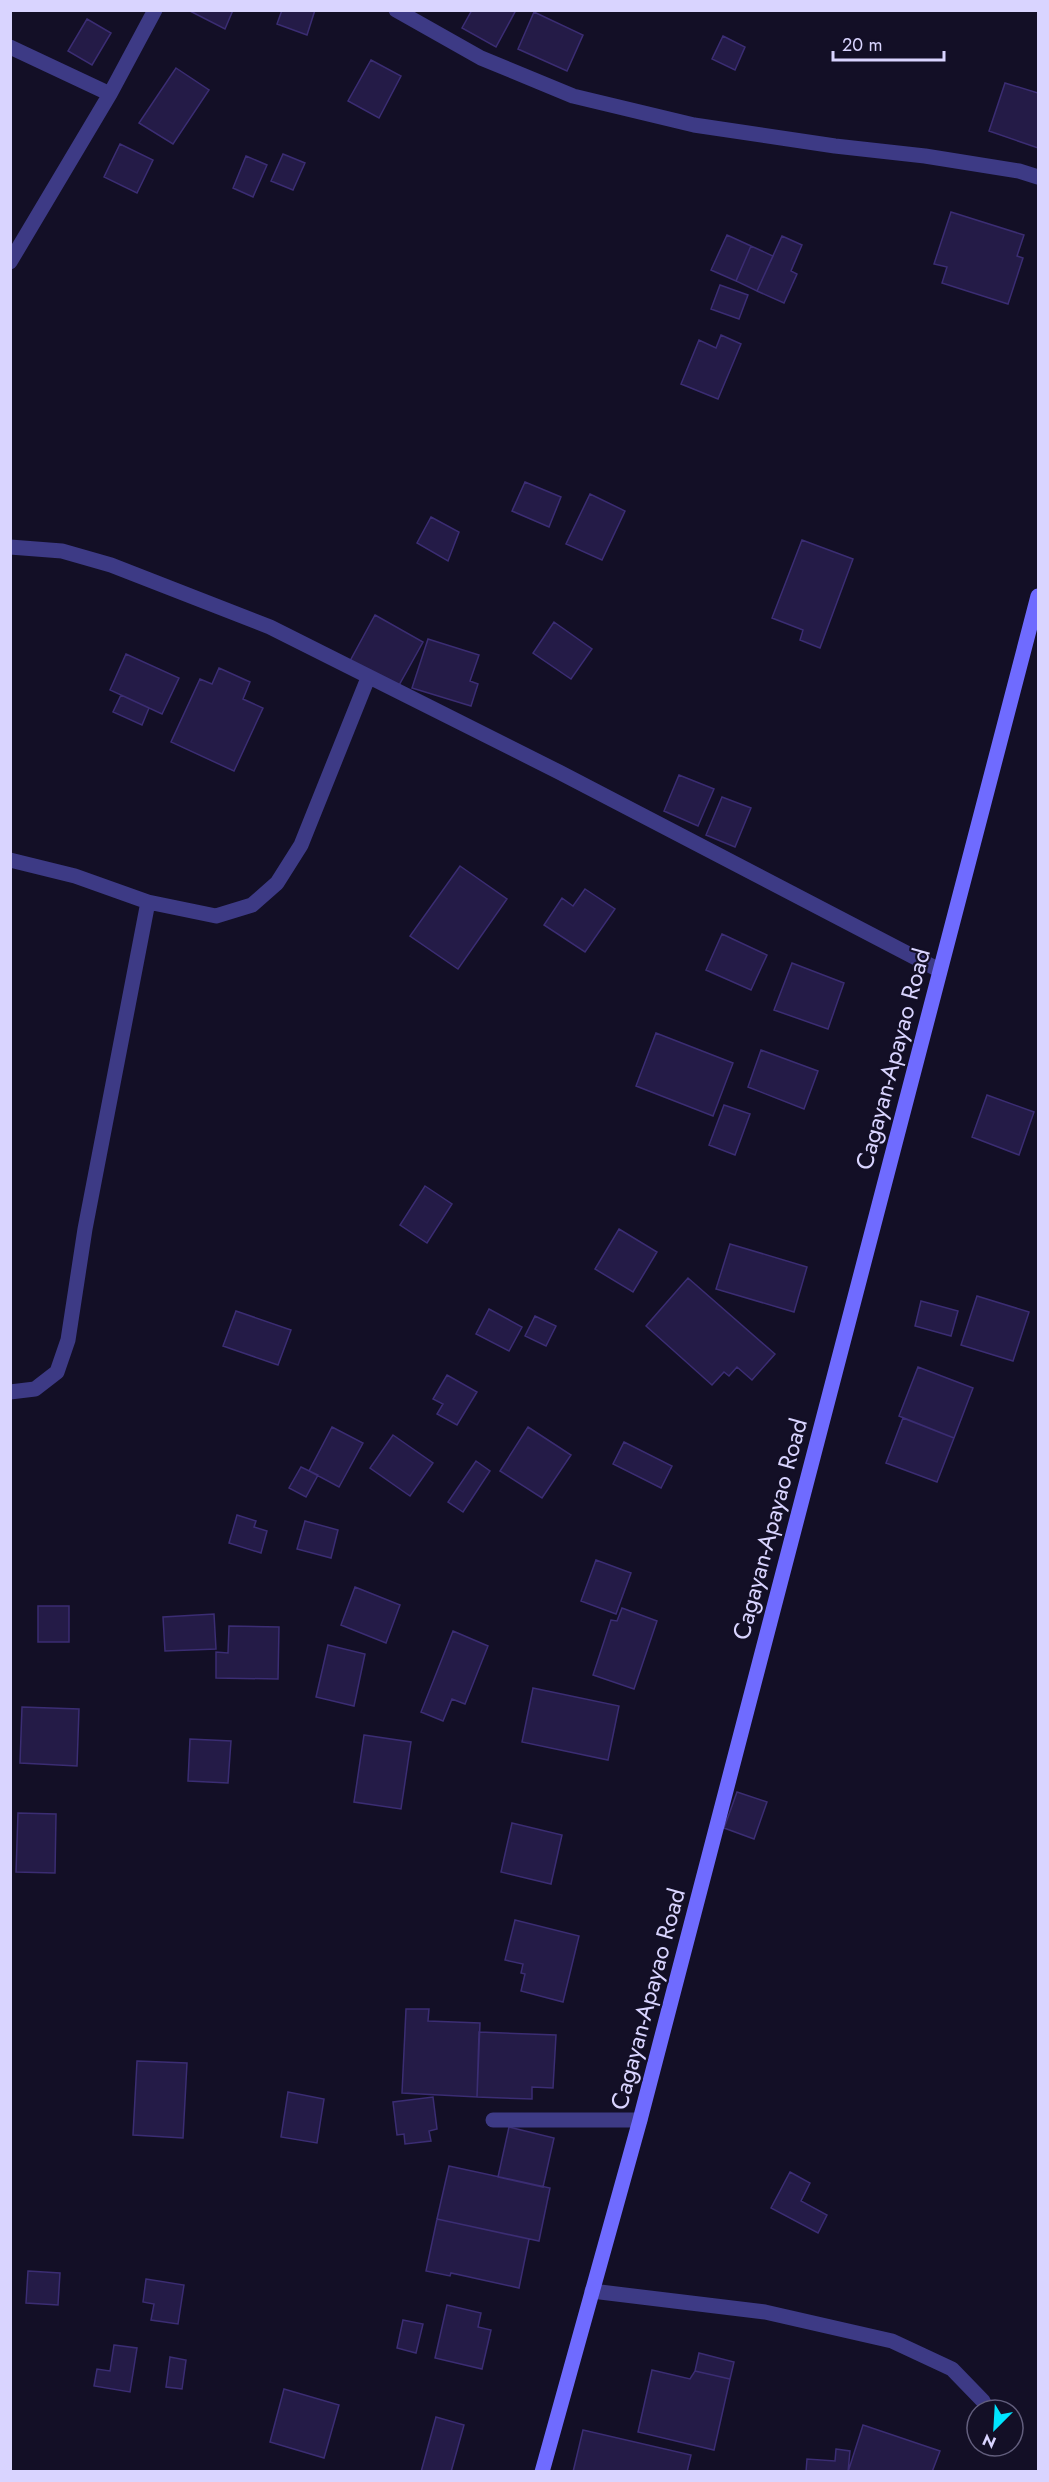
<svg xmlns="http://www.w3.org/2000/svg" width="1049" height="2482" viewBox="0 0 1049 2482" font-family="Jost,sans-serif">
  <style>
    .building { fill: #241b47; stroke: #3b2d73; stroke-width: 1.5 }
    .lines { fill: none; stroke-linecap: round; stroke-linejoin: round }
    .lane { stroke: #3d3a85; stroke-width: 15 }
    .street { stroke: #3d3a85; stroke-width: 15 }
    .secondary { stroke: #6f6bff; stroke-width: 15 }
    .labels { text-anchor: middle; stroke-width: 4.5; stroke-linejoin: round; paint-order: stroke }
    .street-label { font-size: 24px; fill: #d9d4ff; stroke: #130f26 }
  </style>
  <rect width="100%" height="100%" fill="#130f26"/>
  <path class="building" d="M188,10H233L225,29Z
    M282,10H315L307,35L277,24Z
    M472,10H516L496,47L462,28Z
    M534,12L583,35L567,71L518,49Z
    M87,19L111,33L92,65L68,51Z
    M723,36L745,47L735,70L712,59Z
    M371,60L401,76L379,118L348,101Z
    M176,68L209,90L173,144L139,123Z
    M1005,83L1038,93V148L989,131Z
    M120,144L153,160L137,193L104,177Z
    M283,154L305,163L293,190L271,181Z
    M246,156L267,165L253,197L233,188Z
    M951,212L1024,235L1017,256L1023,258L1008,304L942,283L947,267L934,264Z
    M727,235L751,246L736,281L711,270Z
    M782,236L802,245L791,271L797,274L784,303L757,291Z
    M751,246L773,256L757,291L736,281Z
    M720,285L748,295L739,319L711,309Z
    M721,335L741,344L718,399L681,384L699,340L716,348Z
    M525,482L561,497L549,527L512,511Z
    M590,494L625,511L602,560L566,544Z
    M431,517L459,532L448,561L417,543Z
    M802,540L853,559L820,648L800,640L803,630L772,618Z
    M375,615L423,642L398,687L350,661Z
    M554,622L592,649L571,679L533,653Z
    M428,639L479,655L470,681L478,684L471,706L412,688Z
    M126,654L179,678L162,714L110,690Z
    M219,668L250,682L243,699L263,708L234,771L171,742L200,679L212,684Z
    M121,695L149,708L142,725L113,712Z
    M679,775L714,789L698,826L664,811Z
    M722,797L751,808L735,847L706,835Z
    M460,866L507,899L458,969L410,936Z
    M585,889L615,909L585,952L544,925L562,898L573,906Z
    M722,934L767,955L751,990L706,970Z
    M792,963L844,983L828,1029L774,1010Z
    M656,1033L733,1063L713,1116L636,1086Z
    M761,1050L818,1071L804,1109L748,1087Z
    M987,1095L1034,1112L1019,1155L972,1137Z
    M724,1105L750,1114L735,1155L709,1145Z
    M425,1186L452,1204L427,1243L400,1225Z
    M619,1229L657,1252L633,1292L595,1269Z
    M730,1244L807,1267L794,1312L716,1289Z
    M688,1278L775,1354L752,1380L737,1367L729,1376L724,1372L712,1385L646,1326Z
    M977,1296L1029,1312L1013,1361L961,1345Z
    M921,1301L958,1311L951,1336L915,1326Z
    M489,1309L522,1327L509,1351L476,1334Z
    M236,1311L291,1330L278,1365L223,1346Z
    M535,1316L556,1326L546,1346L525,1336Z
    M918,1367L973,1388L954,1438L899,1416Z
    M447,1375L477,1392L457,1425L437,1414L443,1404L433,1399Z
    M903,1418L954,1438L937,1482L886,1463Z
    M332,1427L363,1443L339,1487L309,1471Z
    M528,1427L571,1455L542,1498L500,1471Z
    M393,1435L433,1463L410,1496L370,1468Z
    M624,1442L672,1466L661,1488L613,1464Z
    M476,1461L490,1471L463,1512L448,1502Z
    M301,1467L318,1475L306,1497L289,1488Z
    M237,1515L256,1521L254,1527L267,1531L261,1553L229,1543Z
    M305,1521L338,1530L331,1558L297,1549Z
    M596,1560L631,1573L616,1614L581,1601Z
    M355,1587L400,1605L386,1643L341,1625Z
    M38,1606H69V1642H38Z
    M622,1608L657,1621L634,1689L593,1675L611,1620L617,1621Z
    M214,1614L216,1649L165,1651L163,1617Z
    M229,1626L279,1627L278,1679L216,1678V1652L228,1653Z
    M453,1631L488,1646L465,1704L452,1699L443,1721L421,1712Z
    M328,1645L365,1654L354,1706L316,1697Z
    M533,1688L619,1706L608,1760L522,1742Z
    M22,1707L79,1709L77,1766L20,1763Z
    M364,1735L411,1742L401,1809L354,1802Z
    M190,1739L231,1741L228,1783L188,1781Z
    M737,1792L767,1802L754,1839L724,1828Z
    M18,1813L56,1814L55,1873L16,1872Z
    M512,1823L562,1835L551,1884L501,1872Z
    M515,1920L579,1936L563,2002L521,1991L525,1974L521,1973L523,1964L505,1960Z
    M406,2009H429L428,2021L480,2023L477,2097L402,2093Z
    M479,2032L556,2035L553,2088L532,2087V2099L477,2097Z
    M137,2061L187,2063L183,2138L133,2135Z
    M288,2092L324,2099L317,2143L281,2137Z
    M433,2097L437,2129L429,2131L431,2141L405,2144L404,2134L397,2135L393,2102Z
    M509,2127L554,2138L543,2187L498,2177Z
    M449,2166L550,2188L539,2241L437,2219Z
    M790,2172L810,2183L801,2201L827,2215L818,2233L771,2208Z
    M437,2219L529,2239L519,2288L451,2273L450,2276L426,2271Z
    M28,2271L60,2273L58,2305L26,2303Z
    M146,2279L184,2285L178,2324L151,2320L154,2304L143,2302Z
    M447,2305L481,2313L478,2327L491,2330L482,2369L435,2358Z
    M403,2320L423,2324L416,2353L397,2348Z
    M114,2345L137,2348L130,2392L94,2386L97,2369L110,2371Z
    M699,2353L734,2362L730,2379L695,2371Z
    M170,2357L186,2360L182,2389L166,2387Z
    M652,2370L690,2379L695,2371L730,2379L714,2450L638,2432Z
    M284,2389L339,2405L324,2458L270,2442Z
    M436,2417L464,2425L451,2472H421Z
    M863,2425L940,2451L932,2472H848Z
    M583,2430L691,2455L687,2472H573Z
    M836,2449L850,2451L848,2472H806L807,2459L835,2461Z"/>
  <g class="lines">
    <path class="lane" d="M493,2120H640"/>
    <path class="street" d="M396,10L481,58L573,96L694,125L835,146L925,156L1019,171L1038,177
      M10,47L110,94
      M10,262L110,94L155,10
      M10,547L62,551L111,565L270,627L559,772L939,970
      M10,860L75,876L148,902
      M10,1392L35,1389L57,1372L68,1340L85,1229L148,902L216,916L252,905L277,883L301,845L368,678
      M592,2291L765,2312L892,2341L952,2369L983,2401L987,2410"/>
    <path class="secondary" d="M542,2472L640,2120L1038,596"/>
  </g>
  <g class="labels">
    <g class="street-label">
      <text transform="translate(893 1059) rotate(-75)" y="8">Cagayan-Apayao Road</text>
      <text transform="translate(770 1529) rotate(-75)" y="8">Cagayan-Apayao Road</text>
      <text transform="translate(648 1999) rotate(-75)" y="8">Cagayan-Apayao Road</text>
    </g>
  </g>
  <rect width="1049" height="2482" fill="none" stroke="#d9d4ff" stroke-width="24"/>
  <g transform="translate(995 2428) rotate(204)"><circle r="28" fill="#130f26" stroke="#625e7d" stroke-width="1.5"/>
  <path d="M0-4.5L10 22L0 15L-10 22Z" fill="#00e5ff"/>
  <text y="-9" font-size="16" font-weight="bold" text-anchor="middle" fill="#d9d4ff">N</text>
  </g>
  <path d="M833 51v9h111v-9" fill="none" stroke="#d9d4ff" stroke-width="3"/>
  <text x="842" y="51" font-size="18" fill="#d9d4ff" stroke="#130f26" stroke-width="4.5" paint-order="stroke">20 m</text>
</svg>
